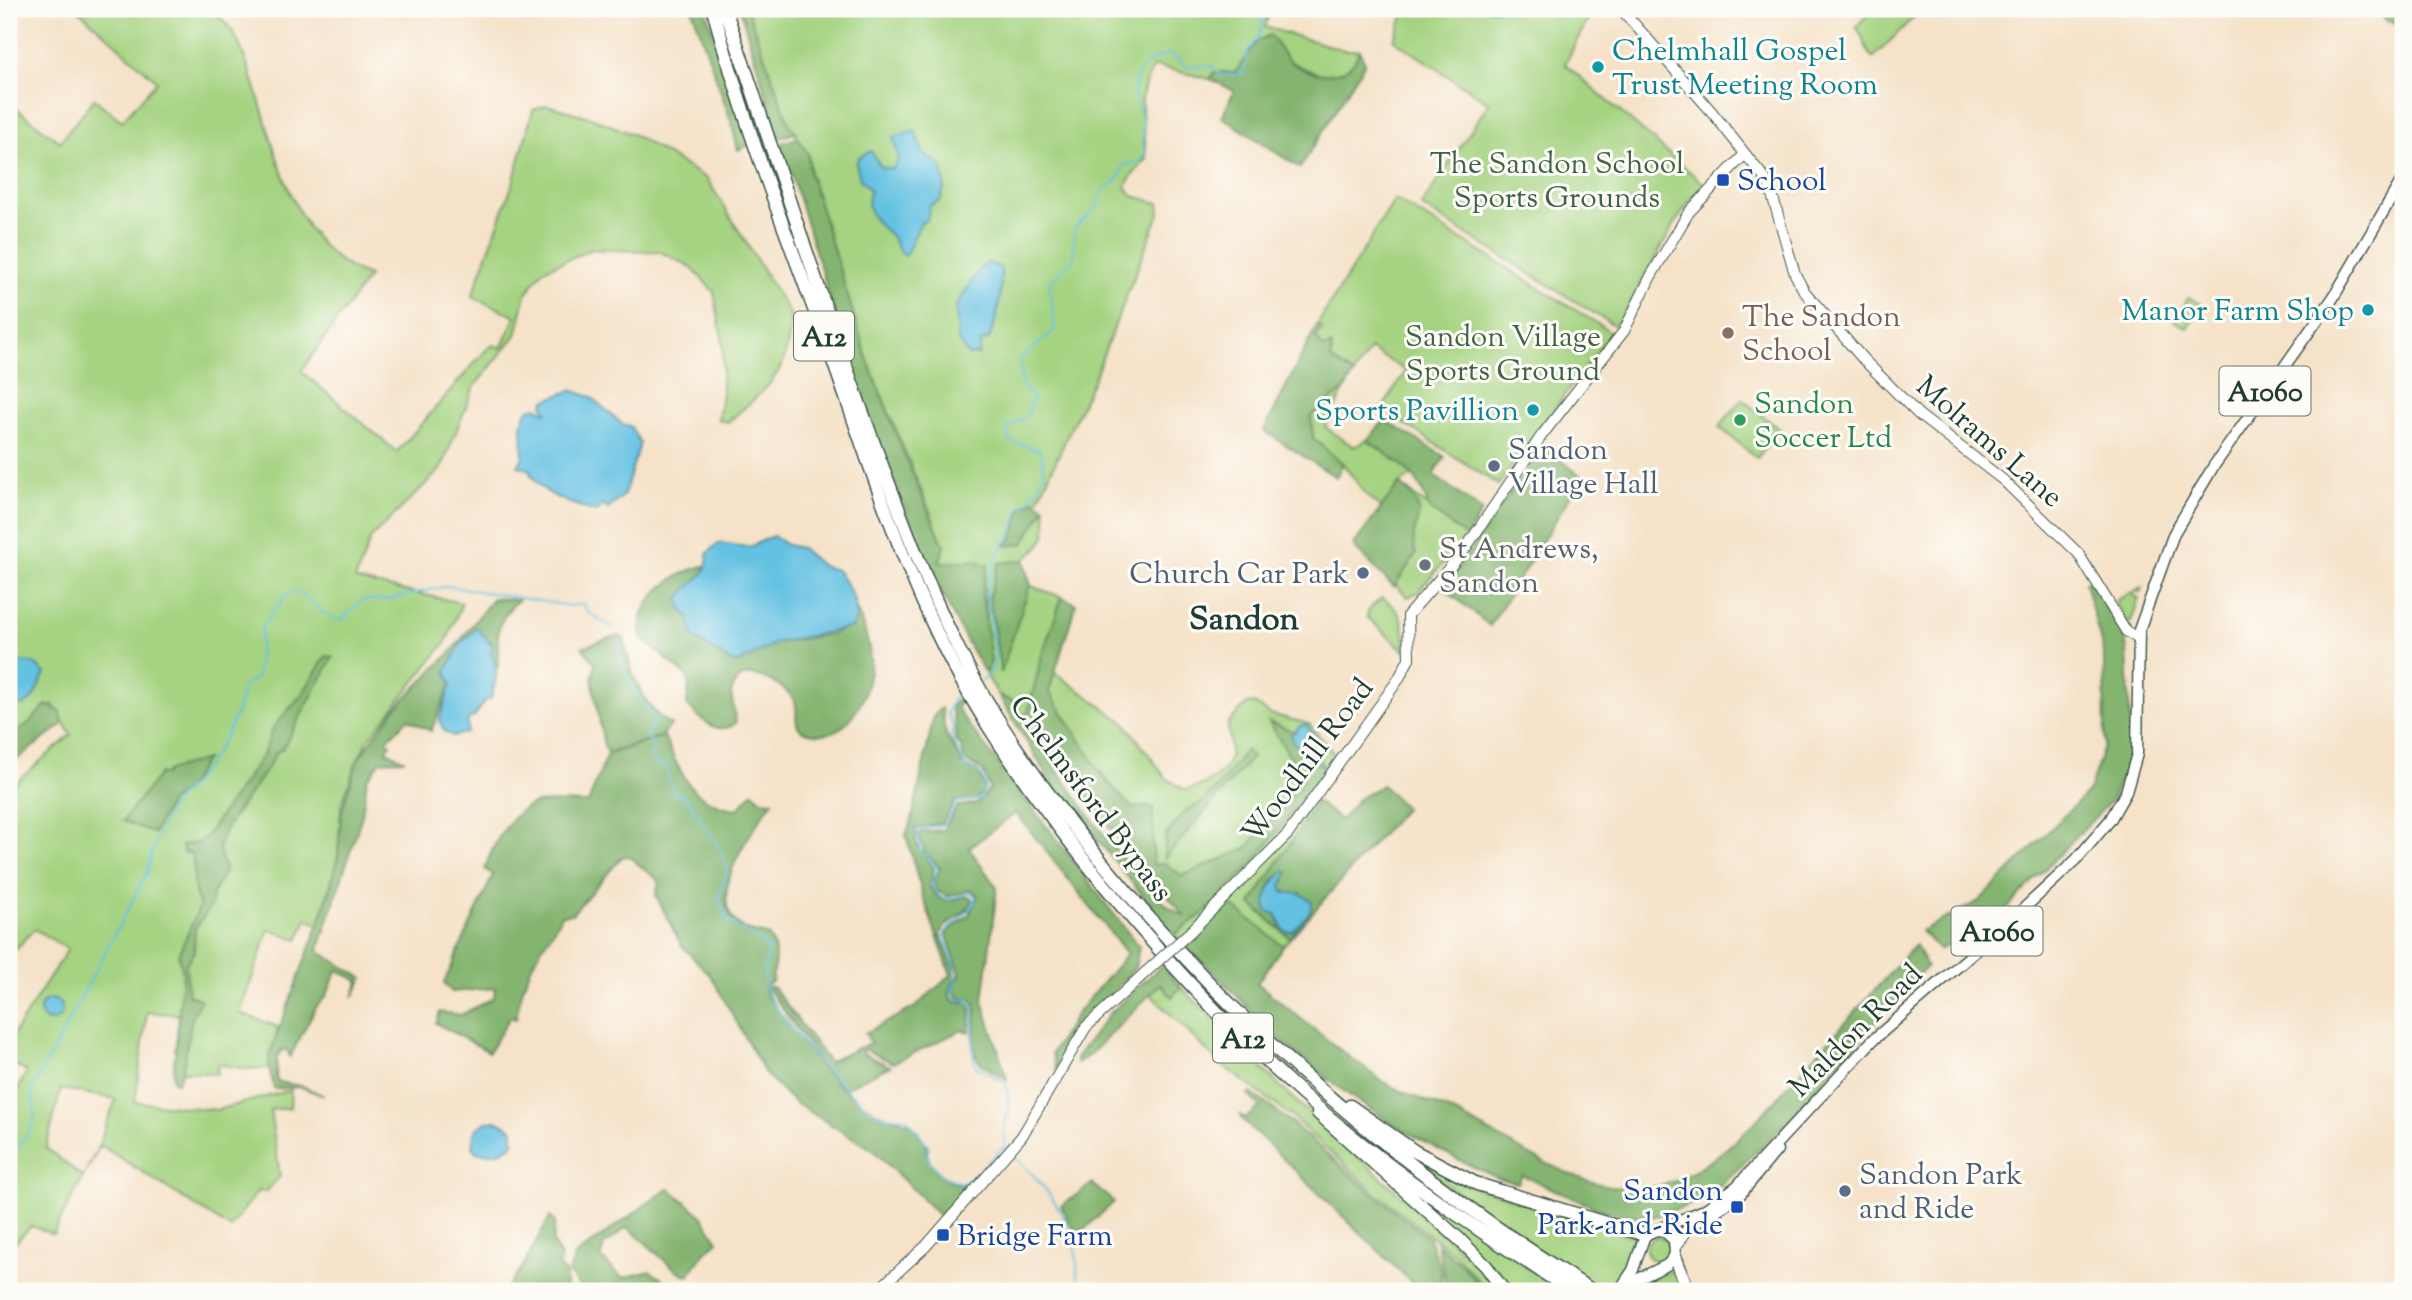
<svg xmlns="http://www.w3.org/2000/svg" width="2412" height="1300" viewBox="0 0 2412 1300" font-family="'Sorts Mill Goudy',serif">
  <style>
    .green { fill: #a5d381; stroke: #62885a; stroke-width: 2; fill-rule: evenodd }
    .forest { fill: #84b56f; stroke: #527952; stroke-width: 2; fill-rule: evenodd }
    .water { fill: #64c1e2; stroke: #427f8b; stroke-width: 2 }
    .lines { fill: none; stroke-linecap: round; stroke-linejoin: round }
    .stream { stroke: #64c1e2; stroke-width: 2 }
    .secondary-casing { stroke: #3f564a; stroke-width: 12 }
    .primary-casing { stroke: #3f564a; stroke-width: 13 }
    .highway-casing { stroke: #3f564a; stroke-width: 15 }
    .secondary { stroke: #fff; stroke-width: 10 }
    .primary { stroke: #fff; stroke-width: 10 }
    .highway { stroke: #fff; stroke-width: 12 }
    .secondary-bridge-casing { stroke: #3f564a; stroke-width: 12; stroke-linecap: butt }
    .secondary-bridge { stroke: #fff; stroke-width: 10 }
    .culture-dot { fill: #0f9aa8; stroke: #fdfcf7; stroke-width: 2.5 }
    .transit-dot { fill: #1a4fb4; stroke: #fdfcf7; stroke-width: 2.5 }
    .education-dot { fill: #8d6e63; stroke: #fdfcf7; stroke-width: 2.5 }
    .leisure-dot { fill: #2e9e5b; stroke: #fdfcf7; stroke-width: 2.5 }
    .service-dot { fill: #5c6f8a; stroke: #fdfcf7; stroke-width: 2.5 }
    .worship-dot { fill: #6b7280; stroke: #fdfcf7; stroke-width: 2.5 }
    .labels { text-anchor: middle; stroke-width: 6; stroke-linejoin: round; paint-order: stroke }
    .shield { fill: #fdfcf7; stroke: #62766e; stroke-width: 2 }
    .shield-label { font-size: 28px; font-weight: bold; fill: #1f3d34 }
    .culture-label { font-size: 30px; fill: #0d838f; stroke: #fdfcf7; text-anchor: end }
    .park-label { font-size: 30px; fill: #406247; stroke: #fdfcf7 }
    .transit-label { font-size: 30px; fill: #164399; stroke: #fdfcf7; text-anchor: start }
    .education-label { font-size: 30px; fill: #785e54; stroke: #fdfcf7; text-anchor: start }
    .leisure-label { font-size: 30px; fill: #27864d; stroke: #fdfcf7; text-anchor: start }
    .street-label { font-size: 30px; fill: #1f3d34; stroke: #fdfcf7 }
    .service-label { font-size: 30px; fill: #4e5e75; stroke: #fdfcf7; text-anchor: start }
    .worship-label { font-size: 30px; fill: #5b616d; stroke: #fdfcf7; text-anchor: start }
    .quarter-label { font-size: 33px; font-weight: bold; fill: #1f3d34; stroke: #fdfcf7 }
  </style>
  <rect width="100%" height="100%" fill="#fdfcf7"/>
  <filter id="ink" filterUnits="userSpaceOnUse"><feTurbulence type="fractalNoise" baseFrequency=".0143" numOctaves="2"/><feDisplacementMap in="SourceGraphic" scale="14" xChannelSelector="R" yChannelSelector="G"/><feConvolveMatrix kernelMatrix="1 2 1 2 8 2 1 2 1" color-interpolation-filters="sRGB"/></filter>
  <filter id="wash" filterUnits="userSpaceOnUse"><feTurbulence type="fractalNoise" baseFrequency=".00686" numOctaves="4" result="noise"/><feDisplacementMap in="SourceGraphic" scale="28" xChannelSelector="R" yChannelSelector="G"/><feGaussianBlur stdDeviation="1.57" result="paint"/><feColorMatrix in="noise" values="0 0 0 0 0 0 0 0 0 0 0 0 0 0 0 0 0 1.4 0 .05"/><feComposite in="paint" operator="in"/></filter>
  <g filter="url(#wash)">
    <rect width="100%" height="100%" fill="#f5e2c8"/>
    <path class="green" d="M77,9H211C218,16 228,24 233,32C274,107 276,245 369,276L301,371L397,452L485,351L493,345L501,348L516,316L472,297L513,183L533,110L547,105L593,118L634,135L707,179L790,314C791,373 769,386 728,422L718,420L722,393L723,343L714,292L691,267L661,252L592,249L543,270L526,294L516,335L474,387L441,469L371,538L355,580L462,603L446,642L368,740L357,761L341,806L338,856L319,925L307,919L298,940L269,929L240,1013L278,1027L269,1068L246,1069L218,1064L217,1074L181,1071L183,1015L147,1012L135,1102L216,1110L291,1090L290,1108L270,1110L280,1176L266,1192L258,1191L230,1228L100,1145L53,1234L31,1226L9,1249V1104L27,1072L9,1062V1041L68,949L34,929L9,957V788L71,735L53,704L9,745V103L60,142L94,99L122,121L157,81ZM61,1089L116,1099L97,1149L83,1177L46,1148Z
      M747,9H1270L1265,27L1344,50H1359C1347,104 1282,57 1257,41L1235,73L1215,72L1210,79L1155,66C1132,96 1146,123 1146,158C1140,170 1130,173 1126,187L1133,196L1159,203L1160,211L1094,378L1037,502L1045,507C1049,538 1046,540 1024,560L1031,586L1062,597L1042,655L1028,713L1021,714L1013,701L999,696L985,673L988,668L984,582L979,561L939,564L944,546L866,357L810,174L808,154L790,126Z
      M1406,9H1593L1565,64L1704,184C1667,225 1648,281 1615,326L1421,206L1489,103L1394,40Z
      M1873,9L1920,11L1873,58C1862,45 1865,37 1856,27Z
      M1395,199L1611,332L1498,485L1382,409L1406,371L1370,349L1353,376L1331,359L1332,347L1323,348L1316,337L1322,328L1317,325Z
      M2189,297L2202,305L2187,328L2174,320Z
      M1345,389L1325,427L1354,447L1367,440L1408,469L1413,475L1400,484L1466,537L1417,593L1408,597L1353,546L1382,508L1367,496L1343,464L1313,438L1311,416Z
      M1742,399L1780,430L1757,458L1719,427Z
      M2142,587L2140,592L2135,591L2133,595L2139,598L2131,622L2126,624L2116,603L2117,600Z
      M1382,598C1405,611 1404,628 1406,652L1367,617L1369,609Z
      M1054,672L1125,723L1166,778L1185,790C1203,787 1224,777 1230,757C1232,749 1228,733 1228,723L1247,704L1253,703L1270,714L1309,724L1333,753L1334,760L1309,796L1317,802L1251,904L1290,938L1283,946L1230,904L1185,947L1174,935L1211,907L1326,770L1306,736L1270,723L1304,779L1246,849L1193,872L1177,876L1165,863L1153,865L1151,843L1154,829L1146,806L1132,808C1099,774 1071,733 1049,691Z
      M1160,984L1172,997L1181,987L1290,1096L1478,1264L1498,1291H1488L1454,1254L1378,1195L1291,1116L1218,1062L1152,996L1151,993Z
      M1407,1151L1458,1181L1637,1238L1630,1260L1607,1291H1603L1521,1239L1405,1154Z
      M1388,1167L1561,1291H1508Z
      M1646 1249a12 12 0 1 1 24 0a12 12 0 1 1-24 0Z
      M1675,1270L1683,1291H1631L1648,1278Z"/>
    <path class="forest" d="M692,9H706L749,145L738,150L731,121Z
      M740,9H747L790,126L797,132L779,138Z
      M2345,9H2403V25L2387,21L2376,10L2360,12Z
      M1270,35C1277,44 1285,59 1295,65C1317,78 1352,80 1359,50L1365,63L1300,168L1222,117L1234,91L1210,79L1215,72L1235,73L1257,41Z
      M798,138L808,154L810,174L867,358L906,459L944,546L939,563L979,560L980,565L988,564L982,594L991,662L985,673C889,513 839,320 781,143Z
      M1317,325L1322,328L1316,337L1323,348L1331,345V359L1354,374L1345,389L1311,416L1313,438L1343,464L1336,477L1264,431Z
      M1385,420L1445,457L1433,475L1482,511L1466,537L1428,507C1422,474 1392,458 1367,440Z
      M1543,446L1582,477L1490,626L1441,586L1455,573Z
      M1399,484C1438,515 1405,521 1416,554L1394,587L1353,546Z
      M1034,500L1045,507L1023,544L1005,546L1013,538L1022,508Z
      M1024,560L1030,585L1001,673L989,596L999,563Z
      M708,565L681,608L689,617L695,638L736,664L776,643L832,634L846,627H853L857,611C863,624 869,643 870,658C873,684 854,733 823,734C817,735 801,733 798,726C794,720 799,708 794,700C787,687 758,671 743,676C736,679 733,687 731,693L736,723C717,738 700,718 687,705L689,685L687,676L642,639C633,600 675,572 708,565Z
      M2090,580L2122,632L2127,649L2131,750L2121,780L2110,802L2012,903L1988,925L1939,950L1921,931L1979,901L2089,791L2105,744L2104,654L2085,582Z
      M1062,597L1076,604L1049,691L1106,781L1132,808L1153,807V865L1165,863L1182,876L1246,849L1304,780L1269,722L1306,736L1326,770L1252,864L1211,907L1174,935L1052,783L999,696L1013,701C1041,747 1139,899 1185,916L1094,809L1028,713L1042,655Z
      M493,598L518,600C491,626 499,635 498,668L491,654V641L475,628L431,731L408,719L386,741L391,744L386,751L405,760L381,761L367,779L362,815L318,951L363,978L353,997L359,981L337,970L327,995L316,1007L290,1057L287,1050H282L277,1057L276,1078L278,1082L302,1086L324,1096L301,1087L274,1089L269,1068L270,1054L330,893L338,856L341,814L357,761L395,709L453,650Z
      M616,636L624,638C628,668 644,711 671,725L661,736L608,753L604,746L592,678L596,664L582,647Z
      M326,656L333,657L283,748L275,754C265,779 221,823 219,849C219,855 224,863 225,870L212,895L211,906L195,929L194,952L186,964L188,994L201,1000C183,1026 191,1058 177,1083L173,1080V1074L183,973L178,955L200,906C189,886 198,870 191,853L183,852L182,845L198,843L206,836L263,755L273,728L303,693Z
      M960,697L961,700L957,707L961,715L1139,947L1135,968L1073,1037L1056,1070L1052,1053L1077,1013L1127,954L1016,813L969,848L997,888L983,1001L1007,1079C999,1072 985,1070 978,1060C965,1041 984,1016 971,998H959L953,991L960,973L946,933L969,915L978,896L971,890L947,897L936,890L934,883L940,868L925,852L918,835L921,832L943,830L958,806L976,804L990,789L983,771L964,760L962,748L955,740L956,726L951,707Z
      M46,705L60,711L63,720L61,726L9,765V734L27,725Z
      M941,708C945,718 942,728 947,736C952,747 958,751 961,763L979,773L985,790L975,800L955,801L942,823L916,829V843L934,869L930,887C940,904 948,903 965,896L973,899C968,916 944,920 940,935L956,973L949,995L955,1002H966L971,1005L970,1032L962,1030L893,1063L864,1049L863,1046L871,1043L865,1033L914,1008L951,975L923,897L906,835L912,819L934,715Z
      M664,736C682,776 691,804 738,809L753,792L762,800L773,801C753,828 696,905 747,930C754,933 762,933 769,936C779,952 774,964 772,982L765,986L766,994L821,1067L843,1089L878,1114L911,1123L926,1143C925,1164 942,1181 964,1185L960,1195L941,1217L873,1150L795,1103L766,1075L711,976L681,945L656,895L659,881L628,856L622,857L572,914L561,915C555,932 543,944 535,959C525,978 519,999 516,1019L510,1017L489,1052L436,1023L440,1012L461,1015L493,998L496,988L452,992L444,983L493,875L485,869C491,847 514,806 538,803C554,801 572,803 588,803L607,755Z
      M1246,750L1252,757L1165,858V836L1187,809L1200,804L1218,787Z
      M206,759L186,790L170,802L154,833L123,821L160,773L165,775L169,770Z
      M1382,785L1405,808L1290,938L1251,904L1317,802L1341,820L1357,800ZM1283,872L1288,873L1281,886L1283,891L1290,894L1298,893L1288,932L1281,927L1267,893L1272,882Z
      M1230,904L1283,946L1257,983C1298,1016 1339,1051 1382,1081C1405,1096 1431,1101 1455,1113C1523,1147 1606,1216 1684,1177C1732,1153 1770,1106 1805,1067C1842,1026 1879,986 1915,945L1927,966L1776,1132L1723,1184L1687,1206L1652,1217L1620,1215L1598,1209L1522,1175L1518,1183L1500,1179C1420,1144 1345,1099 1281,1040C1248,1010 1219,974 1185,947Z
      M1162,965L1181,987L1172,997L1160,984L1090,1055L1077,1063L1076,1058L1110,1013Z
      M767,987H773L829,1062L860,1047L864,1054L890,1066L845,1088L823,1065Z
      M1251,1093L1291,1122L1373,1194L1429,1238L1441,1271L1443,1291H1420L1240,1117V1115L1246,1118L1260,1107L1248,1095Z
      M1092,1184L1114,1202L1077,1236L1061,1206Z
      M669,1188L701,1215L718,1241L705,1252L688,1276C665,1266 648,1242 627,1227L604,1245L601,1258L622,1278L650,1271L679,1290L583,1291L568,1272L576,1255Z
      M550,1217L555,1222L553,1243L561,1257L558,1266L566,1274V1291H505L525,1263Z
      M1437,1244L1465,1268L1485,1291H1448Z"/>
    <path class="water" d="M915,131L923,153L942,167L945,186L940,201L930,205L927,220L921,222L905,256C895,249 896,240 889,234C875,222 864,211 870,190L860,179L856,163L859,157L871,151L881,167L893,169L899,159L893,137Z
      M988,263L1001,268C1002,293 999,316 989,339L981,342L979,355H968L958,341L956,306L981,267Z
      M571,390L591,397L622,424L631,427L640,443L624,495L608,509L602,505L596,512C569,503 540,496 528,469L518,466L523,457L522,425L527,410L536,407L548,413L543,406L544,401Z
      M773,536L787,545L801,548L822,566L837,570C848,586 863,607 853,627L776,643L736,664L694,638L689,617L681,608L679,599C688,582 711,577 707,554L718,543L749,547Z
      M477,628L493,646L491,654C501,671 495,680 491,699L485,700L475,716L468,719L467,733L453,736L445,732L439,721L451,684L446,671L462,642Z
      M9,661L33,663L45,673L33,698L23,706L9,703Z
      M1306,725L1317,740L1308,754L1322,767L1292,741L1291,735L1300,726Z
      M1285,871L1288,873L1281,886L1284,893H1300L1312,902L1310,912L1292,932L1284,931L1276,914L1267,912C1262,894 1272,882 1285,871Z
      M40 1010a11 11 0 1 1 22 0a11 11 0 1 1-22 0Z
      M498,1121L513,1129V1143C504,1153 489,1155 476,1152L472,1147L475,1130L486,1122Z"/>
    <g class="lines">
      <path class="stream" d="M618,635C614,656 640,706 656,720L646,735L654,746L651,755L656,764L665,765L673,793L685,796L720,849L728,870L719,897L728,922L755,937L769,949C765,964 762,975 767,991C775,1015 856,1107 880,1115C888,1117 898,1117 907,1118L929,1146L927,1158L941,1175L960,1183L970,1180L1003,1148
        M982,681L994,668L995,655L986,592L998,551L1011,537L1019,509L1031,500L1045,473L1040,450L1010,441L1007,428L1027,416L1033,398L1022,385L1021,358L1055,330L1049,282L1073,260L1075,227L1096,208L1103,190L1117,181L1124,165L1140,161L1145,153C1140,141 1145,133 1143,121C1142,112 1135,103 1134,94C1133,69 1151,57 1172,54L1185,66H1211L1221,75L1242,74L1248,51L1258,38L1266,9
        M962,692L955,696L947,713L953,725L951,737L965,766L981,775L986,786L980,799L957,802L945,824L917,830L920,849L938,869L931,885L941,898L948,900L971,893L976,896C973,916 949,920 943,938C955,959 960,971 951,994L957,1000H969C979,1016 968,1046 976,1067L1006,1082L1009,1108L1004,1130L1005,1148
        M9,1150H14C25,1138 38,1125 34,1108C32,1101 31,1099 32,1091L147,873C152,848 159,825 174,803C179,795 187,790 193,783C213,760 240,718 242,688L257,677L262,627L287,593C307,590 311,605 325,614C329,617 336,618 341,620L362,600H385L448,586L571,606L583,604L587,612L612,627
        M1011,1154C1040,1179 1066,1209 1075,1247C1078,1262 1077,1277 1079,1291"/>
    </g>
  </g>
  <g filter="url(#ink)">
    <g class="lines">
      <defs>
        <path id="secondary" d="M1621,9L1712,112L1769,184L1795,274L1804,291L1863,359L1919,415L2003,480L2078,553L2126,631L2137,638
          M1190,932L1288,834L1398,680L1409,659L1408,615L1463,552L1542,435L1624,331L1651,276L1689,212L1745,154
          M877,1291L926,1246L1022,1136L1086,1027L1146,972"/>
        <path id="primary" d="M1676,1246L1688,1228L1738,1197L1777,1150
          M1626,1285L1667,1265L1675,1256L1674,1240L1664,1231L1657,1230
          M1619,1291L1633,1270L1645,1235L1704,1210L1737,1186L1873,1040L2007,924L2076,860L2110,820L2126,792L2137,754L2139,630L2174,533L2213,467L2333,298L2403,178"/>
        <path id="highway" d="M713,9C743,121 785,232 826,341C859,433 889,529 930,618C969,705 1025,785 1084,860C1147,939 1215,1015 1290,1083C1374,1160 1476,1230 1572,1291
          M725,9C774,153 820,298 873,441C899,511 925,581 958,648C997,727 1050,799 1106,867C1245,1037 1407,1175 1593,1291
          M1350,1106L1414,1151L1477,1184L1645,1235
          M1318,1113L1459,1239L1486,1266L1504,1291
          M1675,1256L1688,1291"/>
      </defs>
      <use href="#secondary" class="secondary-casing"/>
      <use href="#primary" class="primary-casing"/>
      <use href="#highway" class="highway-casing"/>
      <use href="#secondary" class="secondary"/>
      <use href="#primary" class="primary"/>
      <use href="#highway" class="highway"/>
      <defs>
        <path id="secondary-bridge" d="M1146,972L1190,932"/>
      </defs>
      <use href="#secondary-bridge" class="secondary-bridge-casing"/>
      <use href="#secondary-bridge" class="secondary-bridge"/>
    </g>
  </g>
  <g class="culture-dot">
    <circle cx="1598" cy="67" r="7"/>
    <circle cx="2368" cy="310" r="7"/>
    <circle cx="1533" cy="410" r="7"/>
  </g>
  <g class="transit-dot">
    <rect x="1716" y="173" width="14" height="14" rx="3.5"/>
    <rect x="1730" y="1200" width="14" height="14" rx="3.5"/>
    <rect x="936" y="1228" width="14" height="14" rx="3.5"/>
  </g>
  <circle class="education-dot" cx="1728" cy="333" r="7"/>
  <circle class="leisure-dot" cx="1740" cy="420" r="7"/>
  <g class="service-dot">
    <circle cx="1494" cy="466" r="7"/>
    <circle cx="1363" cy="573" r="7"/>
    <circle cx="1845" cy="1191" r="7"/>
  </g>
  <circle class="worship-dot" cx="1425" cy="565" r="7"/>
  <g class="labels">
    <g class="shield">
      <rect x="794" y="311.5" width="60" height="49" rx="5"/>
      <rect x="2219.5" y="366.5" width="91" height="49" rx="5"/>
      <rect x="1951.5" y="906.5" width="91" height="49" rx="5"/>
      <rect x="1213" y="1013.5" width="60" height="49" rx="5"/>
    </g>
    <g class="shield-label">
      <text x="824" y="346">A12</text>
      <text x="2265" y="401">A1060</text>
      <text x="1997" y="941">A1060</text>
      <text x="1243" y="1048">A12</text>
    </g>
    <g class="culture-label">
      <text x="1612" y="60" text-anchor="start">Chelmhall Gospel<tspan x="1612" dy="34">Trust Meeting Room</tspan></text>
      <text x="2354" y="320">Manor Farm Shop</text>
      <text x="1519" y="420">Sports Pavillion</text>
    </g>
    <g class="park-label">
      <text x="1557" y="173">The Sandon School<tspan x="1557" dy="34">Sports Grounds</tspan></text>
      <text x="1503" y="346">Sandon Village<tspan x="1503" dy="34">Sports Ground</tspan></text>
    </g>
    <g class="transit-label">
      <text x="1737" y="190">School</text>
      <text x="1723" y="1200" text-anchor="end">Sandon<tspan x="1723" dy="34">Park-and-Ride</tspan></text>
      <text x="957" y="1245">Bridge Farm</text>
    </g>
    <g class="education-label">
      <text x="1742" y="326">The Sandon<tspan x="1742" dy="34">School</tspan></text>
    </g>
    <g class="leisure-label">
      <text x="1754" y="413">Sandon<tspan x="1754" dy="34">Soccer Ltd</tspan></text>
    </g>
    <g class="street-label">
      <text transform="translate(1990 441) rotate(41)" y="10">Molrams Lane</text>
      <text transform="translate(1307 760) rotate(-53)" y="10">Woodhill Road</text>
      <text transform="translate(1092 798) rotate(53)" y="10">Chelmsford Bypass</text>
      <text transform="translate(1855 1030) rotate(-45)" y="10">Maldon Road</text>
    </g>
    <g class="service-label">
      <text x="1508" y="459">Sandon<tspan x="1508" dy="34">Village Hall</tspan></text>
      <text x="1349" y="583" text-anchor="end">Church Car Park</text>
      <text x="1859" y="1184">Sandon Park<tspan x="1859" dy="34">and Ride</tspan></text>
    </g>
    <g class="worship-label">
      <text x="1439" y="558">St Andrews,<tspan x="1439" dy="34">Sandon</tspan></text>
    </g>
    <g class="quarter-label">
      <text x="1244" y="629">Sandon</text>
    </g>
  </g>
  <rect width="2412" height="1300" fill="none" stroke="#fdfcf7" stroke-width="35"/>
</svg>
